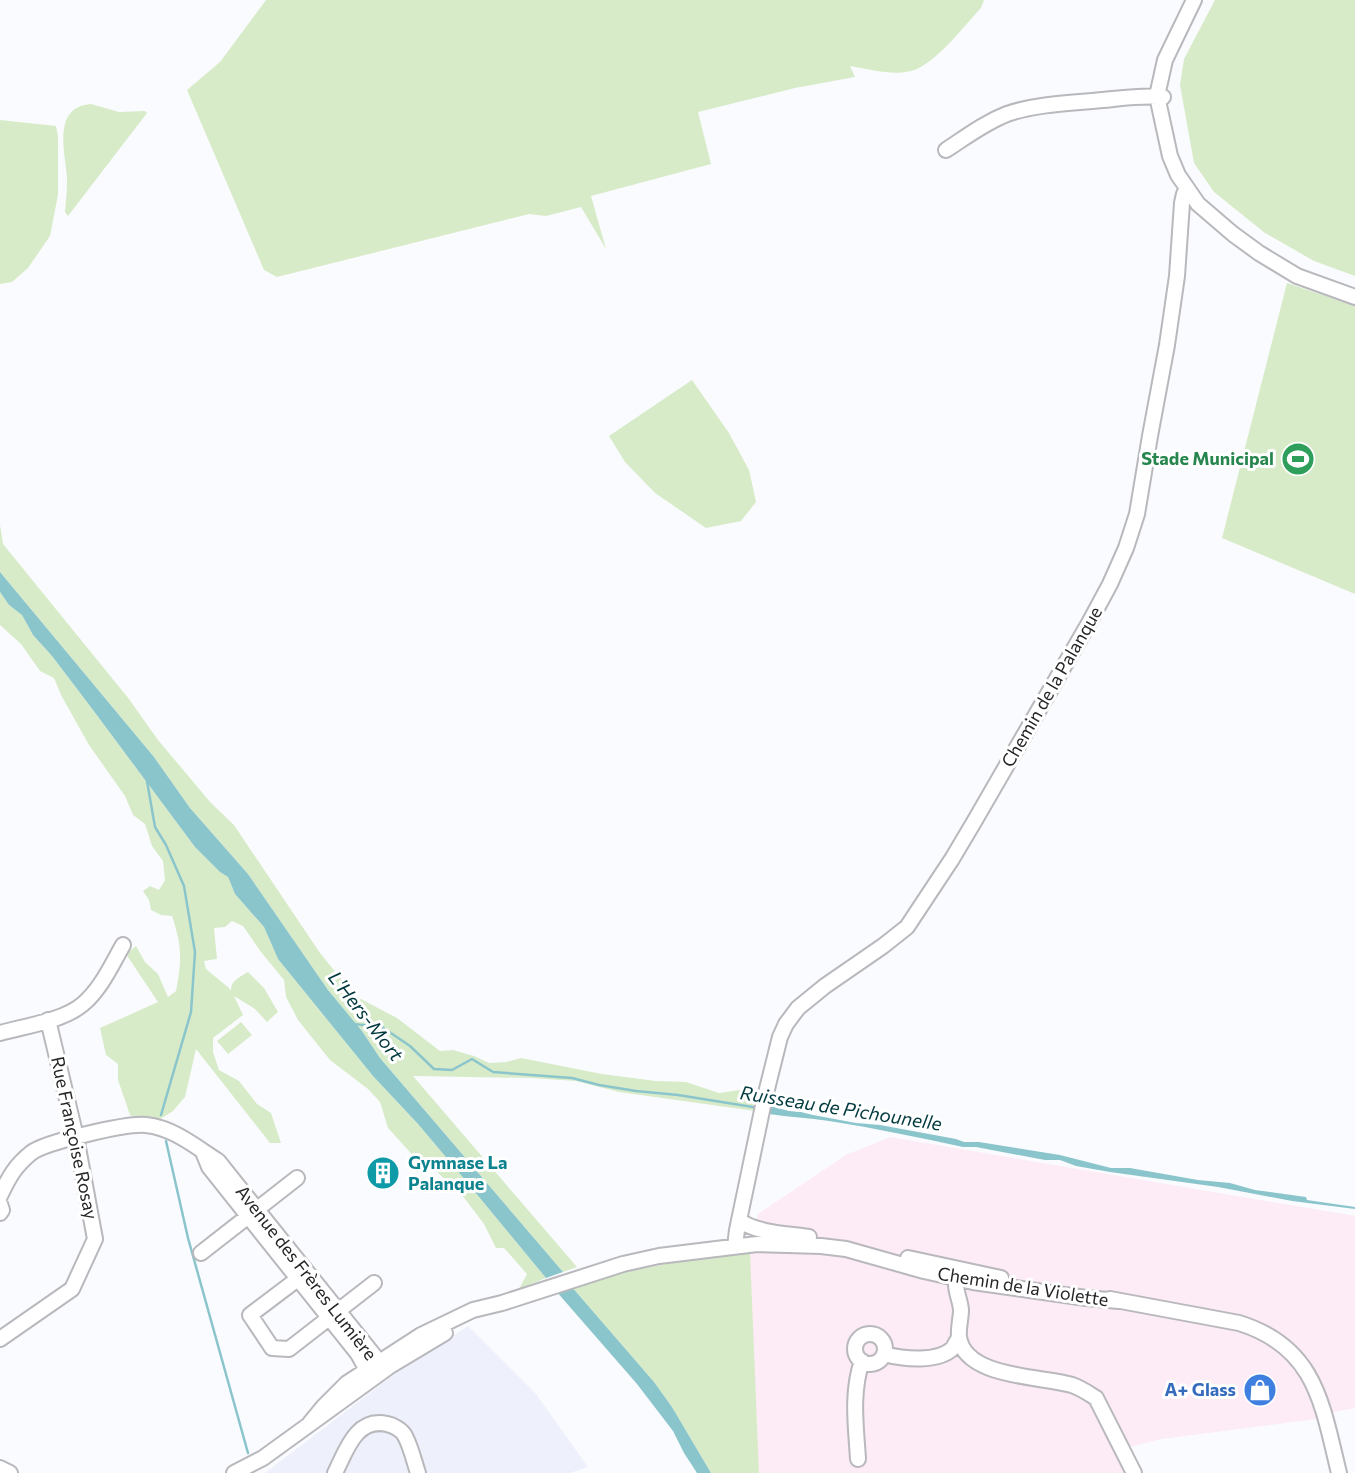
<svg xmlns="http://www.w3.org/2000/svg" width="1355" height="1473" viewBox="0 0 1355 1473" font-family="Commissioner,sans-serif">
  <style>
    .built { fill: #eef1fc }
    .industrial { fill: #fdebf5 }
    .green { fill: #d8ebc8 }
    .water { fill: #8bc5cc }
    .lines { fill: none; stroke-linecap: round; stroke-linejoin: round }
    .stream { stroke: #8bc5cc; stroke-width: 2.5 }
    .minor-casing { stroke: #b8b8bd; stroke-width: 18 }
    .minor { stroke: #fff; stroke-width: 14 }
    .labels { text-anchor: middle; stroke-width: 6; stroke-linejoin: round; paint-order: stroke }
    .leisure-label { font-size: 18px; font-weight: bold; fill: #27864d; stroke: #fff; text-anchor: end }
    .street-label { font-size: 18px; fill: #252527; stroke: #fff }
    .culture-label { font-size: 18px; font-weight: bold; fill: #0d838f; stroke: #fff; text-anchor: start }
    .shop-label { font-size: 18px; font-weight: bold; fill: #366cbe; stroke: #fff; text-anchor: end }
    .water-label { font-size: 19px; font-style: italic; fill: #00393e; stroke: #fff }
  </style>
  <rect width="100%" height="100%" fill="#fafbff"/>
  <path class="built" d="M468,1326L536,1394L588,1467L570,1473H265L392,1376Z"/>
  <path class="industrial" d="M890,1137L1355,1216V1408L1329,1413L1316,1419L1161,1439L1130,1447L1143,1473H759L749,1257L758,1214L846,1155Z"/>
  <path class="green" d="M266,0H984L981,8C964,26 934,66 911,71C892,76 869,69 850,66L855,77L795,88L698,112L711,164L591,196L606,249L581,207L546,216L529,214L277,277L264,270L187,90L220,62Z
    M1215,0H1355V276L1314,261L1265,233L1214,192L1194,163L1180,85L1184,59Z
    M91,104L119,112L145,111L147,113L68,216L65,212C66,201 67,190 67,178C65,151 52,107 91,104Z
    M0,120L56,126L58,136V195L50,236L28,268L12,282L0,284Z
    M1287,283L1355,306V594L1222,538Z
    M692,380L729,433L749,470L756,502L741,521L706,528L655,493L625,462L609,436Z
    M0,525L3,544L129,699L158,740L211,803L234,825L320,953L355,996L397,1018L440,1051L453,1050L474,1056L489,1063L506,1062L521,1058L602,1074L656,1081L686,1082L719,1093L740,1090L758,1094L755,1111L619,1092L576,1081L531,1078L413,1076L577,1267L563,1272L380,1058L362,1031L328,990L248,874L190,808L154,757L0,572Z
    M0,592L9,605L22,615L33,635L52,656L90,706L195,847L220,872L228,877L235,894L264,927L278,959L373,1076L418,1124L456,1169L546,1278L519,1289L527,1274L504,1248H496L484,1224L462,1195L437,1172L418,1161L388,1128L380,1102L368,1089L330,1060L298,1020L286,997L284,980L261,952L243,926L232,921L225,927L214,928L217,959L204,961L206,969L229,988L231,991C230,981 240,977 248,972L264,988L278,1012L267,1022L255,1009L234,996L243,1015L213,1038V1052L219,1070L239,1081L257,1104L271,1113L281,1143H270L196,1049L185,1097L173,1111L157,1121L140,1119L130,1115L118,1080V1064L106,1055L100,1028L158,1002L126,954L136,946L145,962L158,974L168,997L176,991C182,960 182,946 172,916L161,915L151,910L149,900L143,891L150,886L159,890L165,880L163,861L152,846L145,824L133,815L125,796L89,745L61,695L54,678L40,671L21,644L0,625Z
    M241,1022L252,1035L228,1054L217,1041Z
    M750,1253L759,1473H711L672,1407L654,1382L571,1286L630,1271L697,1258Z"/>
  <path class="water" d="M0,572L154,757L190,808L248,874L328,990L362,1031L380,1058L563,1272L546,1278L456,1169L418,1124L373,1076L278,959L264,927L235,894L228,877L220,872L195,847L90,706L52,656L33,635L22,615L9,605L0,592Z
    M770,1106L789,1111L801,1112L813,1115L856,1123L880,1125L956,1139L964,1142H979L1060,1155L1111,1168H1130L1198,1180L1230,1183L1255,1190L1306,1197L1307,1200L1355,1207V1209L1292,1201L1218,1187L1110,1172L1076,1166L1060,1160H1045L976,1147H963C918,1137 873,1128 829,1121C809,1118 789,1117 769,1114Z
    M571,1286L654,1382L672,1407L711,1473H697L684,1453L673,1431L637,1384L556,1291Z"/>
  <g class="lines">
    <path class="stream" d="M147,781L155,827L166,845L184,886L195,952L191,1012L161,1115
      M353,1024L382,1027L410,1046L434,1069L452,1070L472,1059L493,1072L572,1078L599,1085L636,1091L678,1095L759,1108
      M166,1141L188,1238L248,1453"/>
    <defs>
      <path id="minor" d="M1194,0L1165,60L1157,96L1170,156L1178,175L1198,204L1233,234L1259,253L1297,276L1355,297
        M946,150C966,137 984,123 1007,114C1035,104 1073,103 1103,100C1123,98 1143,95 1163,97
        M0,1033C25,1026 63,1021 83,1004C101,989 112,964 123,945
        M203,1152L209,1167L358,1354L367,1370L375,1373
        M0,1196C9,1177 15,1166 31,1153C45,1142 127,1123 146,1125C174,1128 196,1147 218,1161L376,1358L378,1362V1374
        M0,1204L2,1210L0,1213
        M739,1220C755,1233 789,1234 809,1237
        M735,1246L737,1230L764,1101L780,1037L786,1024L798,1008L825,986L883,946L907,927L952,859L974,822L1089,623L1110,584L1126,548L1137,514L1150,436L1167,345L1177,276L1182,203L1184,194
        M201,1253L297,1178
        M908,1258L1001,1278
        M960,1274C951,1284 960,1297 961,1310C961,1318 958,1328 959,1337C965,1378 1041,1376 1072,1385C1081,1388 1088,1393 1096,1398L1134,1473
        M303,1275L250,1315L272,1348L289,1349L374,1283
        M1110,1299L1239,1323C1316,1347 1322,1404 1339,1473
        M855 1349a15 15 0 1 1 30 0a15 15 0 1 1-30 0Z
        M0,1339L72,1289L95,1239L76,1137L48,1020
        M884,1354C903,1359 938,1363 953,1348C953,1347 959,1338 959,1338
        M310,1423L324,1406L347,1383L421,1335L473,1310L502,1303L623,1264L659,1256L757,1244L821,1246L846,1249L924,1271L973,1282L1086,1298L1119,1301
        M858,1459C856,1426 851,1393 862,1361
        M0,1468L10,1473
        M234,1473L263,1458L390,1366L445,1333
        M335,1473C346,1451 356,1417 387,1424C393,1425 402,1430 405,1436C411,1447 414,1461 418,1473"/>
    </defs>
    <use href="#minor" class="minor-casing"/>
    <use href="#minor" class="minor"/>
  </g>
  <defs>
    <symbol id="stadium-disc" viewBox="-11 -11 22 22"><circle r="9.5" fill="#2e9e5b" stroke="#fff"/><path d="M0-5a6.5 5 0 1 0 0 10a6.5 5 0 1 0 0-10ZM-3.5-1.8h7v3.6h-7Z" fill="#fff"/></symbol>
    <symbol id="building-disc" viewBox="-11 -11 22 22"><circle r="9.5" fill="#0f9aa8" stroke="#fff"/><path d="M-4-6H4V6H1V3H-1V6H-4ZM-2.5-4.3h1.7v1.8h-1.7ZM.8-4.3h1.7v1.8H.8ZM-2.5-1h1.7V.8h-1.7ZM.8-1h1.7V.8H.8Z" fill="#fff"/></symbol>
    <symbol id="shop-disc" viewBox="-11 -11 22 22"><circle r="9.5" fill="#3f7fe0" stroke="#fff"/><path d="M-5-2.5h2.3a2.7 3.5 0 0 1 5.4 0H5L5.5 6h-11ZM-1.5-2.5h3a1.5 2.3 0 0 0-3 0Z" fill="#fff"/></symbol>
  </defs>
  <g fill-rule="evenodd">
    <use href="#stadium-disc" x="1279" y="440" width="38" height="38"/>
    <use href="#building-disc" x="364" y="1154" width="38" height="38"/>
    <use href="#shop-disc" x="1241" y="1371" width="38" height="38"/>
  </g>
  <g class="labels">
    <g class="leisure-label">
      <text x="1274" y="465">Stade Municipal</text>
    </g>
    <g class="street-label">
      <text transform="translate(1052 687) rotate(-60)" y="6">Chemin de la Palanque</text>
      <text transform="translate(74 1138) rotate(78)" y="6">Rue Françoise Rosay</text>
      <text transform="translate(306 1273) rotate(52)" y="6">Avenue des Frères Lumière</text>
      <text transform="translate(1023 1287) rotate(9)" y="6">Chemin de la Violette</text>
    </g>
    <g class="culture-label">
      <text x="408" y="1169">Gymnase La<tspan x="408" dy="21">Palanque</tspan></text>
    </g>
    <g class="shop-label">
      <text x="1236" y="1396">A+ Glass</text>
    </g>
    <g class="water-label">
      <text transform="translate(366 1016) rotate(52)" y="7">L'Hers-Mort</text>
      <text transform="translate(841 1108) rotate(9)" y="7">Ruisseau de Pichounelle</text>
    </g>
  </g>
</svg>
